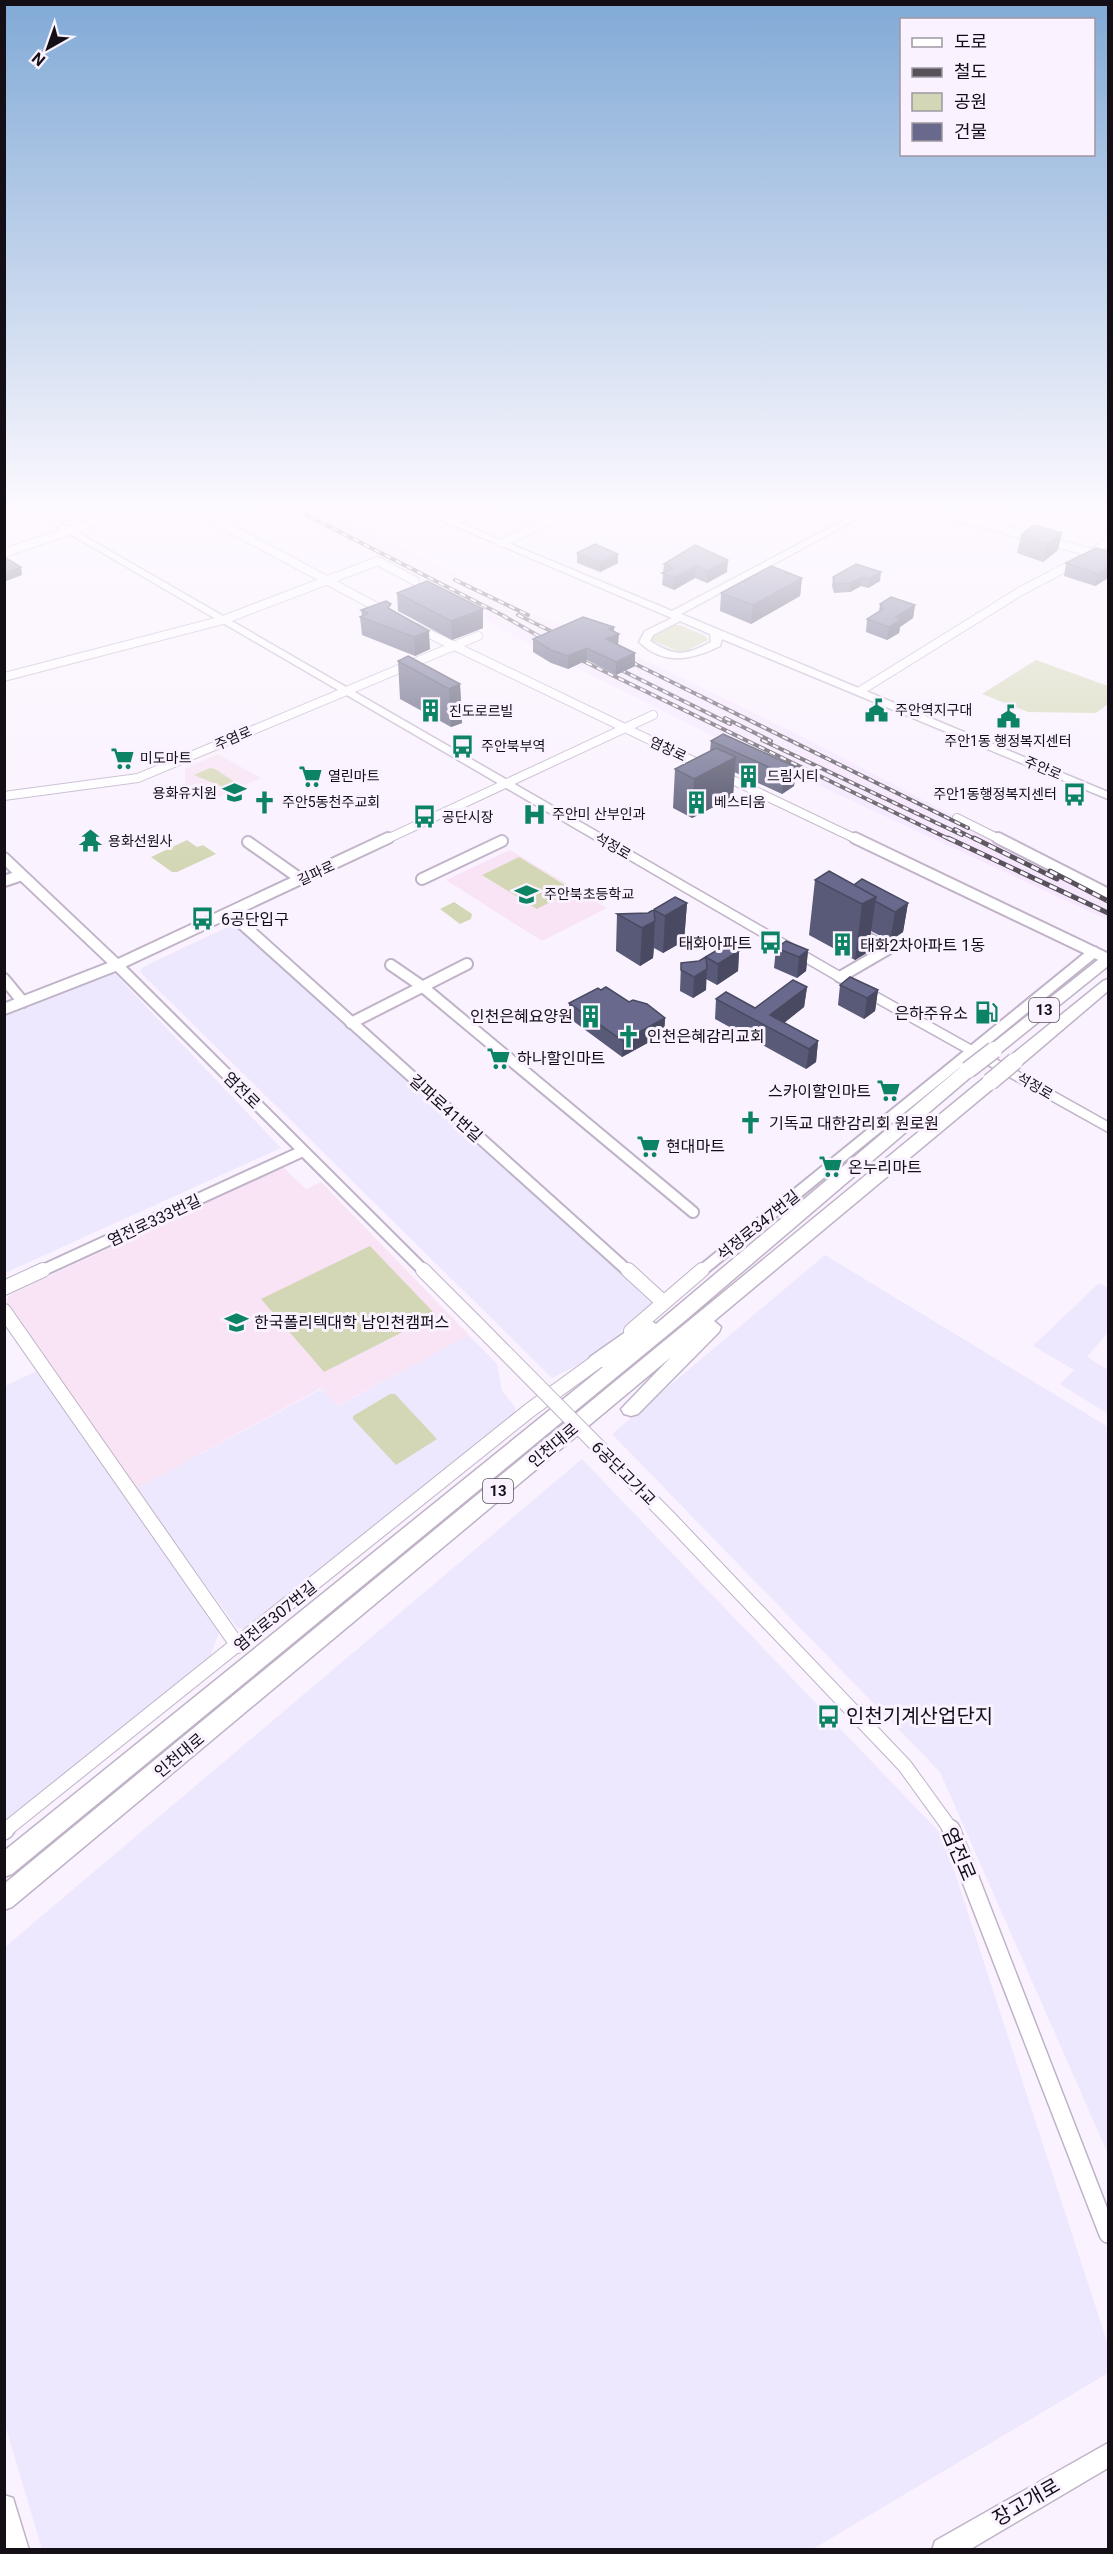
<svg xmlns="http://www.w3.org/2000/svg" width="1113" height="2554" viewBox="0 0 1113 2554" font-family="Roboto,'Noto Sans KR',sans-serif">
  <style>
    .built { fill: #f6e7fe }
    .industrial { fill: #ede8fe }
    .education { fill: #f8e4f4 }
    .green { fill: #d4d7b5 }
    .lines { fill: none; stroke-linecap: round; stroke-linejoin: round }
    .minor-far3-casing { stroke: #c0b3c8; stroke-width: 10 }
    .minor-far2-casing { stroke: #c0b3c8; stroke-width: 14 }
    .minor-far1-casing { stroke: #c0b3c8; stroke-width: 16 }
    .minor-casing { stroke: #c0b3c8; stroke-width: 20 }
    .major-casing { stroke: #c0b3c8; stroke-width: 3 }
    .highway-casing { stroke: #c0b3c8; stroke-width: 3 }
    .minor-far3 { stroke: #fff; stroke-width: 8 }
    .minor-far2 { stroke: #fff; stroke-width: 10 }
    .minor-far1 { stroke: #fff; stroke-width: 14 }
    .minor { stroke: #fff; stroke-width: 17 }
    .major { fill: #fff; fill-rule: evenodd }
    .highway { fill: #fff; fill-rule: evenodd }
    .rail-far1-casing { stroke: #57515a; stroke-width: 4 }
    .rail-casing { stroke: #57515a; stroke-width: 5 }
    .rail-far1 { stroke: #faf2ff; stroke-width: 2; stroke-dasharray: 6; stroke-linecap: butt }
    .rail { stroke: #faf2ff; stroke-width: 3; stroke-dasharray: 8; stroke-linecap: butt }
    .minor-bridge-casing { stroke: #c0b3c8; stroke-width: 16; stroke-linecap: butt }
    .highway-bridge-casing { stroke: #c0b3c8; stroke-width: 19; stroke-linecap: butt }
    .minor-bridge { stroke: #fff; stroke-width: 14 }
    .highway-bridge { stroke: #fff; stroke-width: 16 }
    .wall { fill: #595a78 }
    .shaded-wall { fill: #494a62 }
    .building { fill: #68698c; stroke: #494a62; stroke-width: 1.5 }
    .labels { text-anchor: middle; stroke-width: 6; stroke-linejoin: round; paint-order: stroke }
    .far-poi-label { font-size: 14px; fill: #140f17; stroke: #faf2ff; text-anchor: start }
    .far-street-label { font-size: 14px; fill: #140f17; stroke: #faf2ff }
    .shield { fill: #faf2ff; stroke: #59535d; stroke-width: 1.5 }
    .shield-label { font-size: 15px; font-weight: bold; fill: #140f17 }
    .poi-label { font-size: 16px; fill: #140f17; stroke: #faf2ff; text-anchor: start }
    .street-label { font-size: 16px; fill: #140f17; stroke: #faf2ff }
    .near-poi-label { font-size: 20px; fill: #140f17; stroke: #faf2ff; text-anchor: start }
    .near-street-label { font-size: 20px; fill: #140f17; stroke: #faf2ff }
  </style>
  <rect width="100%" height="100%" fill="#faf2ff"/>
  <path class="built" d="M281,506H315L325,510L532,614L604,640L809,740L1108,897V920L719,739L512,635L410,574Z"/>
  <path class="industrial" d="M234,924L338,1020L657,1302L586,1361L552,1378L140,972L143,967Z
    M114,973L281,1148L5,1273V1016Z
    M825,1255L1108,1427V2154L940,1772L612,1434Z
    M1099,1283L1108,1288V1332L1087,1357L1108,1370V1414L1060,1384L1074,1370L1033,1346Z
    M469,1335L497,1364L502,1391L515,1407V1414L247,1629L237,1628L136,1489L321,1389L338,1406Z
    M36,1371L94,1449L219,1633L209,1659L5,1820V1386Z
    M582,1459L943,1836L1108,2345V2373L813,2549H42L5,2425V1947Z"/>
  <path class="education" d="M218,754L261,778L219,797L198,796L196,790L185,791V768Z
    M510,850L607,908L542,941L446,880Z
    M283,1167L306,1189L321,1182L469,1335L337,1406L321,1388L136,1489L7,1308V1299L11,1294Z"/>
  <path class="green" d="M671,625H680L706,636L708,640L682,653L651,640L652,635Z
    M1036,660L1108,686V704L1096,713L1028,712L982,694Z
    M210,768L215,769L241,786L227,793L223,787L194,775Z
    M187,840L197,847L203,845L216,854L177,872H172L151,857Z
    M519,857L573,890L537,909L482,875Z
    M454,902L472,914L471,919L460,924L440,909Z
    M370,1246L436,1315L324,1372L261,1299Z
    M390,1394H395L437,1439L396,1465L353,1419V1416Z"/>
  <g class="lines">
    <defs>
      <path id="minor-far3" d="M188,506L388,613
        M915,506L1108,557
        M451,522L488,506
        M501,543L582,506
        M4,553L142,506
        M417,628L704,766
        M4,677L223,620L378,561L415,581
        M860,691L1021,591L1095,552L1108,540
        M720,774L858,840
        M4,796L138,778L478,636
        M957,818L1001,840
        M385,840L653,715"/>
      <path id="minor-far2" d="M855,838L1108,959
        M998,838L1108,894
        M248,842L302,880
        M4,858L117,965L425,1272
        M422,879L502,841
        M4,881L22,875
        M230,913L629,1272
        M391,965L423,987L693,1212
        M840,977L888,949L856,932
        M4,979L23,1002
        M4,1009L117,965L388,838
        M351,1023L467,964
        M39,1272L303,1151
        M700,1272L1094,952"/>
      <path id="minor-far1" d="M423,1270L477,1324
        M628,1270L663,1302
        M4,1288L43,1270
        M4,1311L238,1646
        M631,1331L702,1270
        M670,1519L905,1766L952,1831
        M4,1831L530,1410L603,1357"/>
      <path id="minor" d="M951,1829L1108,2234
        M4,1831L6,1829"/>
      <path id="major" d="M22,506H32L844,974L1108,1122V1132L836,980Z
        M408,506H419L672,611L871,506H881L681,614L1108,792V799L722,639L720,646C692,660 664,666 639,642L645,631L672,618ZM680,621L710,634L711,642C684,656 676,657 650,641L653,635Z
        M1108,2443V2468L969,2550H932L935,2541Z
        M4,2495L13,2498L29,2550H4Z"/>
      <path id="highway" d="M1108,955V966L1000,1053H988L986,1050L988,1047L1103,956Z
        M1108,979V991L1021,1065H1009L1007,1061L1009,1057L1103,981Z
        M968,1065L976,1070L974,1074L687,1319L12,1874L4,1877V1851L603,1367H590L588,1362L590,1357L641,1321L648,1319L656,1324L962,1066Z
        M990,1077L998,1082L996,1086L714,1321L721,1327L719,1332L638,1414L631,1416L624,1414L621,1409L671,1357L12,1907L4,1910V1884L984,1078Z"/>
    </defs>
    <use href="#minor-far3" class="minor-far3-casing"/>
    <use href="#minor-far2" class="minor-far2-casing"/>
    <use href="#minor-far1" class="minor-far1-casing"/>
    <use href="#minor" class="minor-casing"/>
    <use href="#major" class="major-casing"/>
    <use href="#highway" class="highway-casing"/>
    <use href="#minor-far3" class="minor-far3"/>
    <use href="#minor-far2" class="minor-far2"/>
    <use href="#minor-far1" class="minor-far1"/>
    <use href="#minor" class="minor"/>
    <use href="#major" class="major"/>
    <use href="#highway" class="highway"/>
    <defs>
      <path id="rail-far1" d="M289,506L502,615L577,658L951,840
        M455,580L528,615
        M518,615L567,639
        M621,657L968,828
        M609,664L730,724
        M725,718L771,741
        M762,740L962,835
        M955,829L977,840"/>
      <path id="rail" d="M948,838L1108,913
        M974,838L1057,879
        M1050,871L1108,901"/>
    </defs>
    <use href="#rail-far1" class="rail-far1-casing"/>
    <use href="#rail" class="rail-casing"/>
    <use href="#rail-far1" class="rail-far1"/>
    <use href="#rail" class="rail"/>
    <defs>
      <path id="minor-bridge" d="M477,1324L670,1519"/>
      <path id="highway-bridge" d="M968,1070L994,1050
        M990,1082L1015,1061"/>
    </defs>
    <use href="#minor-bridge" class="minor-bridge-casing"/>
    <use href="#highway-bridge" class="highway-bridge-casing"/>
    <use href="#minor-bridge" class="minor-bridge"/>
    <use href="#highway-bridge" class="highway-bridge"/>
  </g>
  <path class="wall" d="M1034,525L1058,550L1043,562L1017,553L1021,535Z
    M695,545L727,572L707,583L695,578L674,590L662,585L664,564Z
    M1108,551V578L1095,586L1064,576L1066,563Z
    M577,553L618,563L600,572L577,563Z
    M856,564L880,581L868,588L861,586L850,592L834,593L832,586L833,577Z
    M802,578L800,596L751,624L720,611L721,593Z
    M397,593L483,609V628L452,640L398,611Z
    M880,604L915,605L913,618L900,627L899,633L887,640L866,632L867,619L879,612Z
    M391,609L430,649L415,656L362,635L360,617L362,616L361,610Z
    M614,627V631L618,645L635,666L616,675L587,660L568,669L551,663L533,652V639Z
    M398,661L460,684L462,723L451,727L400,699Z
    M711,741L796,767L794,786L782,794L734,772L733,797L692,818L673,808L675,769L710,751Z
    M815,880L854,885L908,903L903,932L890,941L871,931L868,952L855,960L809,935Z
    M687,903L684,941L663,953L654,948L653,958L640,966L616,951L617,914L648,913Z
    M727,944L739,951L738,971L717,985L706,979V990L693,998L680,991L681,963L699,961Z
    M776,948L808,950L806,971L797,978L774,968Z
    M840,985L878,990L875,1011L864,1019L838,1005Z
    M807,987L804,1007L784,1023L818,1041L816,1062L806,1069L715,1019L716,999L755,1008Z
    M601,990L665,1018L664,1034L622,1057L569,1018V1003Z"/>
  <path class="shaded-wall" d="M1062,533L1058,550L1043,562L1047,544Z
    M618,554V563L600,572V563Z
    M728,560L727,572L707,583L708,571Z
    M696,566L695,578L674,590V578Z
    M21,567L22,575L4,582V573Z
    M1108,567V578L1095,586L1098,574Z
    M881,572L880,581L868,588L869,579Z
    M862,577L861,586L850,592L851,583Z
    M802,578L800,596L751,624L753,605Z
    M915,605L913,618L900,627L899,633L887,640L889,627L896,617Z
    M483,609V628L452,640L451,621Z
    M614,627V636L619,634L618,646L606,639L609,629Z
    M429,631L430,649L415,656L414,637Z
    M587,648V660L568,669V656Z
    M635,653V666L616,675V662Z
    M460,684L462,723L451,727L449,689Z
    M736,757L733,797L692,818L694,779Z
    M796,767L794,786L782,794L784,774Z
    M876,897L868,952L855,960L862,904Z
    M687,903L684,941L663,953L665,916Z
    M908,903L903,932L890,941L895,912Z
    M655,921L653,958L640,966L642,928Z
    M808,950L806,971L797,978L799,957Z
    M739,951L738,971L717,985L718,964Z
    M707,969L706,990L693,998L694,977Z
    M807,987L804,1007L775,1030L770,1015Z
    M878,990L875,1011L864,1019L867,998Z
    M665,1018L664,1034L622,1057L623,1041Z
    M818,1041L816,1062L806,1069L809,1049Z"/>
  <path class="building" d="M1034,525L1062,533L1047,544L1021,535Z
    M595,544L618,554L600,563L577,553Z
    M695,545L728,560L708,571L696,566L674,578L662,573L673,568L664,564Z
    M1096,548L1108,551V567L1098,574L1066,563Z
    M4,557L21,567L4,573Z
    M856,564L881,572L869,579L862,577L851,583L835,584L833,577Z
    M771,566L802,578L753,605L721,593Z
    M427,581L483,609L451,621L397,593Z
    M891,597L915,605L896,617L901,619L889,627L867,619L883,609L880,604Z
    M386,601L391,604L388,608L429,631L414,637L360,617L368,613L361,610Z
    M583,617L614,627L609,629L619,634L606,639L635,653L616,662L587,648L568,656L551,650L533,639Z
    M408,656L460,684L449,689L398,661Z
    M723,734L796,767L784,774L711,741Z
    M716,748L736,757L694,779L675,769Z
    M829,871L876,897L862,904L815,880Z
    M862,879L908,903L895,912L875,901L876,897L854,885Z
    M675,897L687,903L665,916L654,910L655,921L642,928L617,914L648,913Z
    M786,941L808,950L799,957L776,948Z
    M727,944L739,951L718,964L706,957L707,969L694,977L681,970V963L699,961Z
    M850,977L878,990L867,998L840,985Z
    M793,980L807,987L770,1015L818,1041L809,1049L716,999L726,992L755,1008Z
    M606,987L629,1002L633,1000L647,1004L665,1018L623,1041L569,1003L598,988L601,990Z"/>
  <linearGradient id="sky" x2="0" y2="1"><stop stop-color="#81aad6"/><stop offset="0.59" stop-color="#fdf9ff"/><stop offset="1" stop-color="#fdf9ff" stop-opacity="0"/></linearGradient>
  <rect width="1113" height="863" fill="url(#sky)"/>
  <defs>
    <symbol id="civic-bare" viewBox="-9 -9 18 18"><path d="M-.6-6.5H3V-4.5H.6V-3L4-1V1h2V6H-6V1h2V-1L-.6-3ZM-1.2 2.5V6h2.4V2.5Z" fill="#0c8363" stroke="#faf2ff" stroke-width="2.5" paint-order="stroke"/></symbol>
    <symbol id="building-bare" viewBox="-9 -9 18 18"><path d="M-4-6H4V6H1V3H-1V6H-4ZM-2.5-4.3h1.7v1.8h-1.7ZM.8-4.3h1.7v1.8H.8ZM-2.5-1h1.7V.8h-1.7ZM.8-1h1.7V.8H.8Z" fill="#0c8363" stroke="#faf2ff" stroke-width="2.5" paint-order="stroke"/></symbol>
    <symbol id="bus-bare" viewBox="-9 -9 18 18"><path d="M-5-6H5V4H4V6H2V4H-2V6H-4V4H-5ZM-3.5-4V0h7V-4ZM-3.5 1.2v1.5H-2V1.2ZM2 1.2v1.5H3.5V1.2Z" fill="#0c8363" stroke="#faf2ff" stroke-width="2.5" paint-order="stroke"/></symbol>
    <symbol id="supermarket-bare" viewBox="-9 -9 18 18"><path d="M-6-5.5h2.5l.6 2H6L4.5 2H-2.5L-4.4-4H-6ZM-1.5 3.2a1.3 1.3 0 1 0 .1 0ZM3 3.2a1.3 1.3 0 1 0 .1 0Z" fill="#0c8363" stroke="#faf2ff" stroke-width="2.5" paint-order="stroke"/></symbol>
    <symbol id="school-bare" viewBox="-9 -9 18 18"><path d="M0-5L7-2L0 1L-7-2ZM-4 1L0 2.5L4 1V4Q0 6-4 4Z" fill="#0c8363" stroke="#faf2ff" stroke-width="2.5" paint-order="stroke"/></symbol>
    <symbol id="church-bare" viewBox="-9 -9 18 18"><path d="M-1.2-6h2.4v3.5h3.3v2.4h-3.3V6h-2.4V-.1h-3.3v-2.4h3.3Z" fill="#0c8363" stroke="#faf2ff" stroke-width="2.5" paint-order="stroke"/></symbol>
    <symbol id="hospital-bare" viewBox="-9 -9 18 18"><path d="M-5-5h3v3.5h4V-5h3V5h-3V1.5h-4V5h-3Z" fill="#0c8363" stroke="#faf2ff" stroke-width="2.5" paint-order="stroke"/></symbol>
    <symbol id="temple-bare" viewBox="-9 -9 18 18"><path d="M0-6L5-2H3V0L6.5 2.5H4V6H1.5V3h-3V6H-4V2.5H-6.5L-3 0V-2H-5Z" fill="#0c8363" stroke="#faf2ff" stroke-width="2.5" paint-order="stroke"/></symbol>
    <symbol id="fuel-bare" viewBox="-9 -9 18 18"><path d="M-5.5-6h7V0h2V4h1.3V-2.5L3-4.5l.8-.8L6-3V5H2.5V1h-1V6h-7ZM-4.2-4.7v3.2H.2V-4.7Z" fill="#0c8363" stroke="#faf2ff" stroke-width="2.5" paint-order="stroke"/></symbol>
    <symbol id="university-bare" viewBox="-9 -9 18 18"><path d="M0-5L7-2L0 1L-7-2ZM-4 1L0 2.5L4 1V4Q0 6-4 4Z" fill="#0c8363" stroke="#faf2ff" stroke-width="2.5" paint-order="stroke"/></symbol>
  </defs>
  <g fill-rule="evenodd">
    <use href="#civic-bare" x="860" y="694" width="33" height="33"/>
    <use href="#building-bare" x="414" y="694" width="33" height="33"/>
    <use href="#civic-bare" x="992" y="700" width="33" height="33"/>
    <use href="#bus-bare" x="446" y="730" width="33" height="33"/>
    <use href="#supermarket-bare" x="106" y="742" width="33" height="33"/>
    <use href="#supermarket-bare" x="294" y="760" width="33" height="33"/>
    <use href="#building-bare" x="732" y="760" width="33" height="33"/>
    <use href="#school-bare" x="218" y="776" width="33" height="33"/>
    <use href="#bus-bare" x="1058" y="778" width="33" height="33"/>
    <use href="#church-bare" x="248" y="786" width="33" height="33"/>
    <use href="#building-bare" x="680" y="786" width="33" height="33"/>
    <use href="#hospital-bare" x="518" y="798" width="33" height="33"/>
    <use href="#bus-bare" x="408" y="800" width="33" height="33"/>
    <use href="#temple-bare" x="74" y="824" width="33" height="33"/>
    <use href="#school-bare" x="510" y="878" width="33" height="33"/>
    <use href="#bus-bare" x="186" y="902" width="33" height="33"/>
    <use href="#bus-bare" x="754" y="926" width="33" height="33"/>
    <use href="#building-bare" x="826" y="928" width="33" height="33"/>
    <use href="#fuel-bare" x="970" y="996" width="33" height="33"/>
    <use href="#building-bare" x="574" y="1000" width="33" height="33"/>
    <use href="#church-bare" x="612" y="1020" width="33" height="33"/>
    <use href="#supermarket-bare" x="482" y="1042" width="33" height="33"/>
    <use href="#supermarket-bare" x="872" y="1074" width="33" height="33"/>
    <use href="#church-bare" x="734" y="1106" width="33" height="33"/>
    <use href="#supermarket-bare" x="632" y="1130" width="33" height="33"/>
    <use href="#supermarket-bare" x="814" y="1150" width="33" height="33"/>
    <use href="#university-bare" x="220" y="1306" width="33" height="33"/>
    <use href="#bus-bare" x="812" y="1700" width="33" height="33"/>
  </g>
  <g class="labels">
    <g class="far-poi-label">
      <text x="895" y="715">주안역지구대</text>
      <text x="449" y="716">진도로르빌</text>
      <text x="1008" y="746" text-anchor="middle">주안1동 행정복지센터</text>
      <text x="481" y="751">주안북부역</text>
      <text x="140" y="763">미도마트</text>
      <text x="328" y="781">열린마트</text>
      <text x="767" y="781">드림시티</text>
      <text x="217" y="798" text-anchor="end">용화유치원</text>
      <text x="1057" y="799" text-anchor="end">주안1동행정복지센터</text>
      <text x="282" y="807">주안5동천주교회</text>
      <text x="714" y="807">베스티움</text>
      <text x="552" y="819">주안미 산부인과</text>
      <text x="442" y="822">공단시장</text>
      <text x="108" y="846">용화선원사</text>
      <text x="544" y="899">주안북초등학교</text>
    </g>
    <g class="far-street-label">
      <text transform="translate(233 738) rotate(-23)" y="5">주염로</text>
      <text transform="translate(668 749) rotate(25)" y="5">염창로</text>
      <text transform="translate(1043 768) rotate(23)" y="5">주안로</text>
      <text transform="translate(613 846) rotate(30)" y="5">석정로</text>
      <text transform="translate(316 873) rotate(-25)" y="5">길파로</text>
      <text transform="translate(1035 1086) rotate(30)" y="5">석정로</text>
    </g>
    <g class="shield">
      <rect x="1029" y="998" width="30" height="24" rx="4.5"/>
      <rect x="483" y="1479" width="30" height="24" rx="4.5"/>
    </g>
    <g class="shield-label">
      <text x="1044" y="1015">13</text>
      <text x="498" y="1496">13</text>
    </g>
    <g class="poi-label">
      <text x="221" y="925">6공단입구</text>
      <text x="752" y="949" text-anchor="end">태화아파트</text>
      <text x="860" y="951">태화2차아파트 1동</text>
      <text x="968" y="1019" text-anchor="end">은하주유소</text>
      <text x="573" y="1022" text-anchor="end">인천은혜요양원</text>
      <text x="647" y="1042">인천은혜감리교회</text>
      <text x="517" y="1064">하나할인마트</text>
      <text x="871" y="1097" text-anchor="end">스카이할인마트</text>
      <text x="769" y="1129">기독교 대한감리회 원로원</text>
      <text x="666" y="1152">현대마트</text>
      <text x="848" y="1173">온누리마트</text>
      <text x="254" y="1328">한국폴리텍대학 남인천캠퍼스</text>
    </g>
    <g class="street-label">
      <text transform="translate(242 1090) rotate(45)" y="6">염전로</text>
      <text transform="translate(446 1108) rotate(42)" y="6">길파로41번길</text>
      <text transform="translate(154 1220) rotate(-25)" y="6">염전로333번길</text>
      <text transform="translate(758 1225) rotate(-39)" y="6">석정로347번길</text>
      <text transform="translate(553 1445) rotate(-40)" y="6">인천대로</text>
      <text transform="translate(624 1473) rotate(45)" y="6">6공단고가교</text>
      <text transform="translate(275 1616) rotate(-39)" y="6">염전로307번길</text>
      <text transform="translate(179 1755) rotate(-40)" y="6">인천대로</text>
    </g>
    <g class="near-poi-label">
      <text x="846" y="1723">인천기계산업단지</text>
    </g>
    <g class="near-street-label">
      <text transform="translate(959 1854) rotate(67)" y="7">염전로</text>
      <text transform="translate(1026 2502) rotate(-30)" y="7">장고개로</text>
    </g>
  </g>
  <rect width="1113" height="2554" fill="none" stroke="#140f17" stroke-width="12"/>
  <rect x="900" y="18" width="195" height="138" fill="#faf2ff" stroke="#9e97a2" stroke-width="1.5"/>
  <rect x="912" y="38" width="30" height="9" fill="#ffffff" stroke="#9e97a2" stroke-width="1.5"/>
  <text x="954" y="48" font-size="18" fill="#140f17">도로</text>
  <rect x="912" y="68" width="30" height="9" fill="#57515a" stroke="#9e97a2" stroke-width="1.5"/>
  <text x="954" y="78" font-size="18" fill="#140f17">철도</text>
  <rect x="912" y="93" width="30" height="18" fill="#d4d7b5" stroke="#9e97a2" stroke-width="1.5"/>
  <text x="954" y="108" font-size="18" fill="#140f17">공원</text>
  <rect x="912" y="123" width="30" height="18" fill="#68698c" stroke="#9e97a2" stroke-width="1.5"/>
  <text x="954" y="138" font-size="18" fill="#140f17">건물</text>
  <g transform="translate(48 48) rotate(220)" stroke="#faf2ff" stroke-width="4.5" paint-order="stroke">
  <path d="M0-4.5L10 22L0 15L-10 22Z" fill="#140f17"/>
  <text y="-9" font-size="16" font-weight="bold" text-anchor="middle" fill="#140f17">N</text>
  </g>
</svg>
